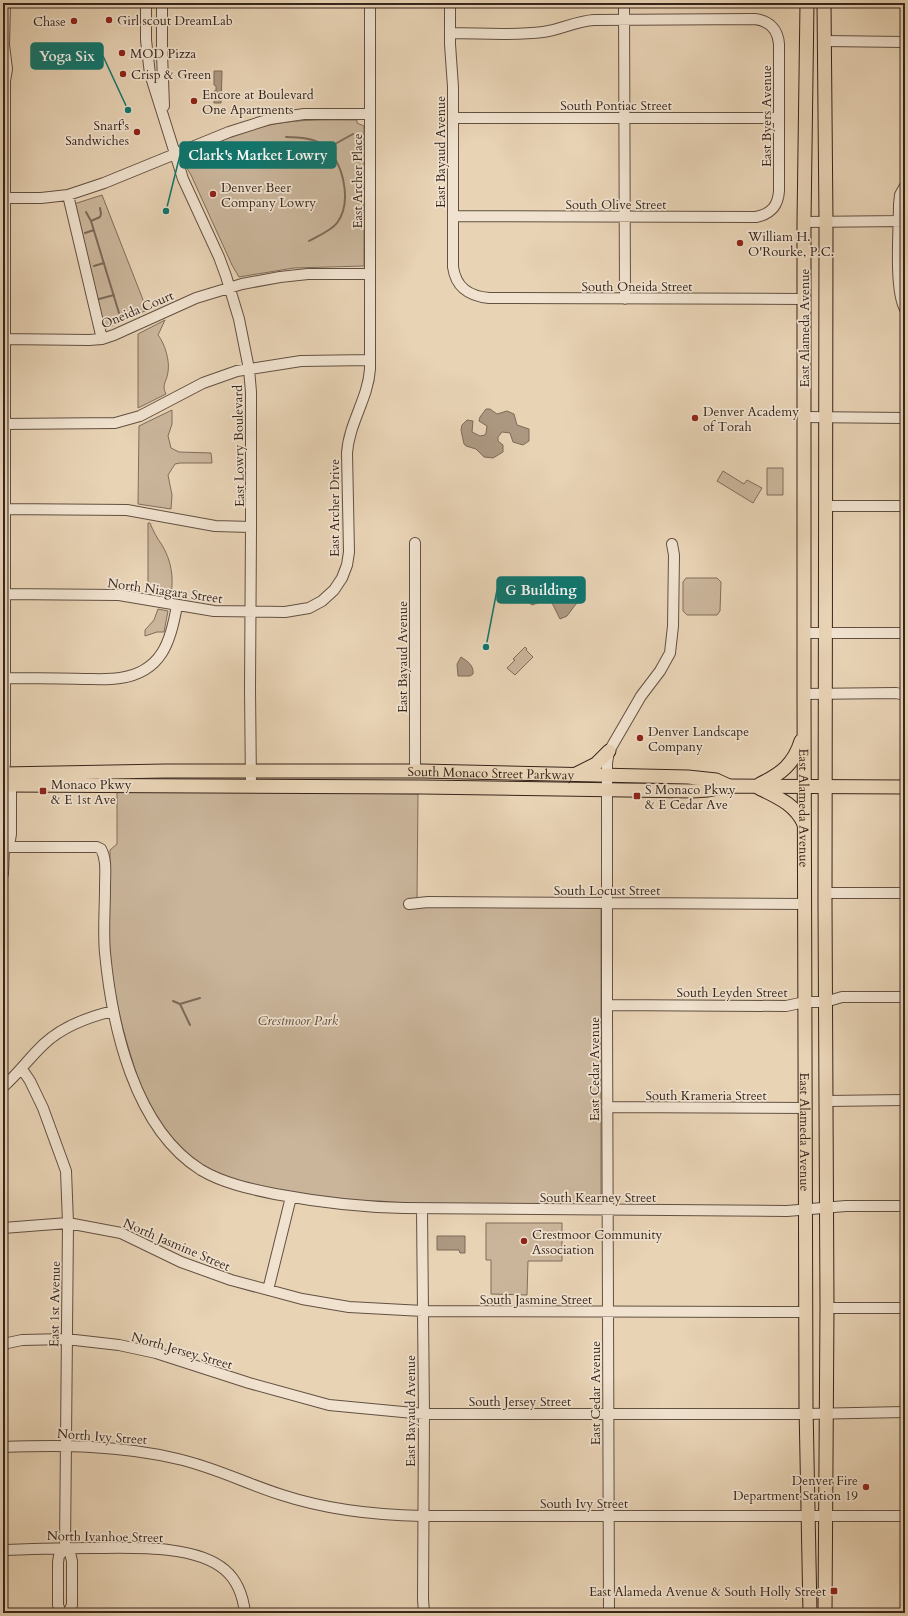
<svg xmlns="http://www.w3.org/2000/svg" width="908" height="1616" viewBox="0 0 908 1616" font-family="Cardo,serif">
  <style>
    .green { fill: #cab59b; stroke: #806d5b }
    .water { fill: #ac9881; stroke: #7d6a58 }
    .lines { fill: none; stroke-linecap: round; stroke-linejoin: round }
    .stream { stroke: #7d6a58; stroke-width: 2 }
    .minor-casing { stroke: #635042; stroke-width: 12 }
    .major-casing { stroke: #37251b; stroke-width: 15 }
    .minor { stroke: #f0e2cf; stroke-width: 10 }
    .major { stroke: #e8d3b5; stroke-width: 13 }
    .poi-dot { fill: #8f2418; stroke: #f0e2cf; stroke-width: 1.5 }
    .labels { text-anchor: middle; stroke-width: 3.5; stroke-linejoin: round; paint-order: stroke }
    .poi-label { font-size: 13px; fill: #37251b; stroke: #f0e2cf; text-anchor: start }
    .street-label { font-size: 13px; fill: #37251b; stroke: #f0e2cf }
    .park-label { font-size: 13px; font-style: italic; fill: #5c493b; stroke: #f0e2cf }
    .leader { fill: none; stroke: #0f766e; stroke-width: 1.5 }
    .callout-dot { fill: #0f766e; stroke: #f0e2cf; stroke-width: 1.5 }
    .callout { fill: #0f766e; stroke: #0f766e; stroke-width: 1.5 }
    .callout-label { font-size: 14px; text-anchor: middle; font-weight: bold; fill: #fff }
  </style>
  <rect width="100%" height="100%" fill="#e8d3b5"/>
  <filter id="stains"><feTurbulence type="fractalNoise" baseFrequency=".005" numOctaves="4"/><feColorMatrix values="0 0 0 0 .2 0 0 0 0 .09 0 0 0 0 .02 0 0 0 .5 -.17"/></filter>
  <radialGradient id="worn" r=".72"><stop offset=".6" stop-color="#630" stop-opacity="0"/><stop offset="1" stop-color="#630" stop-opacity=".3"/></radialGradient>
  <path class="green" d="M357,120V123L364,126V266L294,268L239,277L232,265L191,175L185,165L190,162L188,155C216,143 244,130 274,124C301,119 329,120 357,120Z
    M102,195L147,310L103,330L74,204Z
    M165,320L158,335C165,344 170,361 168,372C167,381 161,385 166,394L138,408V334Z
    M172,410V424L168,436L171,448L179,452L211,453L212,463H180L175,464L168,475L172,495L171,509L138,504L139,426Z
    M767,468H783V495H767Z
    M723,471L744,484L747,480L762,488L753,503L717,481Z
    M148,523H150C153,531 157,538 162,545C171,560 174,577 171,594L148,590Z
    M686,578H717L721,582L720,611L717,615H687L683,611V582Z
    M158,609L168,611L164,632H157L145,636V630L154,620Z
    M525,647L527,649L526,650L533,657L515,675L507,668L515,660L513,659Z
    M117,790L418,794L417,899L601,900V1203L597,1205C504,1205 410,1209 318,1197C286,1192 250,1187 220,1174C198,1164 176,1147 163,1127C148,1106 138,1081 131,1056C118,1016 110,974 109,932C109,904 110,877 110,850L117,844Z
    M486,1223H562V1261H528L527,1295L491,1294V1260H486Z"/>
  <path class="water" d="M214,71H222V72L221,103H214V91H216V86L214,85Z
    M486,409H490L497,414L507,411L514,414L517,425L529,429V441L523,445L513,442L510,433L502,432L498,437V441L503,445V452L493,458L484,457L476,449L466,446L464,444L461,430L462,425L467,420L473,421L472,432L480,436L485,435L486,433L487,426L479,421L480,417Z
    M549,581C557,581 563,586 570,586C575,587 579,586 584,588L585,594L582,601L576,604L567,616L560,619L552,603L546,600L532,605L527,601C528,588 536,582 549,581Z
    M461,657C467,661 474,665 473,674L470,676H458L457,664Z
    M437,1236H465V1253H460L459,1250H437Z"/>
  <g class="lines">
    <path class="stream" d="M286,137C298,137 312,138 322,144C343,159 353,201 337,223C332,230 318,236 309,241
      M323,144H335L353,134
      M86,212L91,221L119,313
      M91,221L100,217L101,214L100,208
      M85,233L94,230
      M94,266L104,263
      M99,299L114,295
      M173,1001L180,1004L200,998
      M180,1004L190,1025"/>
    <defs>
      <path id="minor" d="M146,3V40L150,74L183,179L219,257L226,276L239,319L249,369L251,392V527L250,689L251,786
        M162,3V54L164,106
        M450,3V44L453,87V267C456,288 469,296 489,298L804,299
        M624,3L625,299
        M450,33C480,33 512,36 543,32C560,30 576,21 594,20L755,19C770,21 778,30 779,44V191C778,206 771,214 756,217L453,216
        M824,41L905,42
        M453,118H779
        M905,186L900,195L899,205C899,230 894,289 905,309
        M68,195L102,339
        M4,198H41L68,195L104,183L229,132L270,119L304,114H370
        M804,222L904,221
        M3,339L89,340L102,339L114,335L196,298L242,284L280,277L308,274H370
        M804,417L905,418
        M3,424L115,423L140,416L203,383L237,371L301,361L370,360
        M826,506H905
        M3,509L127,510L215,526L251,527
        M3,594L119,595L214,611L285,612L309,608L322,601L334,590L342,578L347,565L349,552L347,453C349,423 368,399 370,369V3
        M804,633H905
        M3,678C30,678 56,678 83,679C95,679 108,680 120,678C162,672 171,641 177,605
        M804,694L896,693L905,695
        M415,771V543
        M3,776L5,764V81L7,69L4,45L5,3
        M3,847H97L101,849C107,860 105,874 105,887C105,909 103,932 105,953C112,1026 134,1128 201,1170C223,1183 250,1189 275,1194C318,1202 361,1207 404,1208L787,1211L846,1206H905
        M4,847L10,840L11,834V792L7,780
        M3,874L4,847
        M825,893H905
        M409,904L428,902L805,904
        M607,1005L786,1006L805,1002H825L842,997H905
        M22,1069L30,1081L43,1108L66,1171L68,1223L65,1548L59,1556L58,1562V1605L61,1613
        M3,1087C18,1074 29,1058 44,1044C63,1026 88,1017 113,1011
        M826,1101L905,1100
        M607,1107L805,1108
        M422,1209L424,1414L423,1599L424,1613
        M3,1228L68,1223L121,1233L181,1262L231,1280L302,1299L349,1307L423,1311L805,1312
        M268,1290L291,1197
        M827,1308H905
        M3,1344L22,1340L66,1339L119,1345L156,1353L249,1383L329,1405L424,1414H806L905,1412
        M3,1447C62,1445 120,1445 178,1459C214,1467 247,1484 282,1495C328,1510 374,1515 422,1516H905
        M65,1548L70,1553L72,1561V1605L68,1613
        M3,1550C33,1549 62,1548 92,1548C130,1548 195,1544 225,1570C238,1581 243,1596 245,1613
        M609,1613L607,1015V763L609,751L612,746L641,696L660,671L670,653L673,626L674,555L672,544"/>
      <g id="major">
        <path id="s1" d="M807,3L804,222V694L806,1406L810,1613"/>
        <path d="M824,3L826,222L825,901L827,1308L825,1613"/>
        <path id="s2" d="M3,774L165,771H422L688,777L716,780L729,786"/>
        <path d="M576,774L596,764L609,751"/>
        <path d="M760,784C781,774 794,764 801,741"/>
        <path d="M3,785L422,787L692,791L708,790L729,786L905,787"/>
        <path d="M759,788C777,797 795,804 804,824"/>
      </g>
    </defs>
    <use href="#minor" class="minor-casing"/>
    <use href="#major" class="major-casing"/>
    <use href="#minor" class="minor"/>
    <use href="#major" class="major"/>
  </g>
  <g class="poi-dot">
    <circle cx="109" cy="20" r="4"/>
    <circle cx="74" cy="21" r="4"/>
    <circle cx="122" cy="53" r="4"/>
    <circle cx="123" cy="74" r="4"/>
    <circle cx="194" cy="101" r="4"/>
    <circle cx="137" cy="132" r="4"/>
    <circle cx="213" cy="194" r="4"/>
    <circle cx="740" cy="243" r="4"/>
    <circle cx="695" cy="418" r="4"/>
    <circle cx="640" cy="738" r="4"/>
    <rect x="39" y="787" width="8" height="8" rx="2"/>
    <rect x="633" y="792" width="8" height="8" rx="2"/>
    <circle cx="524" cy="1241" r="4"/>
    <circle cx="866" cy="1487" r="4"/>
    <rect x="830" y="1587" width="8" height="8" rx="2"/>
  </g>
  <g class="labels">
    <g class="poi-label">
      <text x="117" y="25">Girl scout DreamLab</text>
      <text x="66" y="26" text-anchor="end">Chase</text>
      <text x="130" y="58">MOD Pizza</text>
      <text x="131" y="79">Crisp &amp; Green</text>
      <text x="202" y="99">Encore at Boulevard<tspan x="202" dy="15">One Apartments</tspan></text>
      <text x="129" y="130" text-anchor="end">Snarf's<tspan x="129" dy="15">Sandwiches</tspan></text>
      <text x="221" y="192">Denver Beer<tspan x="221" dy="15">Company Lowry</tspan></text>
      <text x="748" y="241">William H.<tspan x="748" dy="15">O'Rourke, P.C.</tspan></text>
      <text x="703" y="416">Denver Academy<tspan x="703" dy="15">of Torah</tspan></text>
      <text x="648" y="736">Denver Landscape<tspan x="648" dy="15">Company</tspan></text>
      <text x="51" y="789">Monaco Pkwy<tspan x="51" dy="15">&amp; E 1st Ave</tspan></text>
      <text x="645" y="794">S Monaco Pkwy<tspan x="645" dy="15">&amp; E Cedar Ave</tspan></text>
      <text x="532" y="1239">Crestmoor Community<tspan x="532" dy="15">Association</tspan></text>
      <text x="858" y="1485" text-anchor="end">Denver Fire<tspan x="858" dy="15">Department Station 19</tspan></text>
      <text x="826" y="1596" text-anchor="end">East Alameda Avenue &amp; South Holly Street</text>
    </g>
    <g class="street-label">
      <text x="616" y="110">South Pontiac Street</text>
      <text transform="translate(766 116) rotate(-90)" y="5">East Byers Avenue</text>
      <text transform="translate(440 152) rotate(-90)" y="5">East Bayaud Avenue</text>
      <text transform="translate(357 181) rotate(-90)" y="5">East Archer Place</text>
      <text x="616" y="209">South Olive Street</text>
      <text x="637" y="291">South Oneida Street</text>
      <text transform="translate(137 309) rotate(-23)" y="5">Oneida Court</text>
      <text transform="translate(804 328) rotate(-90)" y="5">East Alameda Avenue</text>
      <text transform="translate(238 446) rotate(-91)" y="5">East Lowry Boulevard</text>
      <text transform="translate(334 508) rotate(-90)" y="5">East Archer Drive</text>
      <text transform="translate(165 590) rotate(8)" y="5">North Niagara Street</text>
      <text transform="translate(402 657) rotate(-90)" y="5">East Bayaud Avenue</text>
      <text dy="5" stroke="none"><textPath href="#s2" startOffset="488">South Monaco Street Parkway</textPath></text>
      <text dy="5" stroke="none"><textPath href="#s1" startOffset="805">East Alameda Avenue</textPath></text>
      <text x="607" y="895">South Locust Street</text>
      <text x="732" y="997">South Leyden Street</text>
      <text transform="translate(594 1069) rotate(-90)" y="5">East Cedar Avenue</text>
      <text x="706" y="1100">South Krameria Street</text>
      <text dy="5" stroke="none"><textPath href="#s1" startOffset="1129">East Alameda Avenue</textPath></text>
      <text x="598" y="1202">South Kearney Street</text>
      <text transform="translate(177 1244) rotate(23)" y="5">North Jasmine Street</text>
      <text x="536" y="1304">South Jasmine Street</text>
      <text transform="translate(54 1304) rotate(-89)" y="5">East 1st Avenue</text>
      <text transform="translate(182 1350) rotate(16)" y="5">North Jersey Street</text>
      <text transform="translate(595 1393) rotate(-90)" y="5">East Cedar Avenue</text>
      <text x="520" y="1406">South Jersey Street</text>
      <text transform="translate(410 1411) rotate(-90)" y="5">East Bayaud Avenue</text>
      <text transform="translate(102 1436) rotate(4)" y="5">North Ivy Street</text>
      <text x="584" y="1508">South Ivy Street</text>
      <text transform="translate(105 1536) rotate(1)" y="5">North Ivanhoe Street</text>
    </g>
    <g class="park-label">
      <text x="298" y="1025">Crestmoor Park</text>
    </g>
  </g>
  <path class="leader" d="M128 110L103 56M166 211L180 155M486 647L497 590"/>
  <g class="callout-dot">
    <circle cx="128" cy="110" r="4"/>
    <circle cx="166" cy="211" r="4"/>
    <circle cx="486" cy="647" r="4"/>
  </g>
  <g class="callout">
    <rect x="31" y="43" width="72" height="26" rx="4"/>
    <rect x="180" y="142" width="156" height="26" rx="4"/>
    <rect x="497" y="577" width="88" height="26" rx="4"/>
  </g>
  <g class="callout-label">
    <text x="67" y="61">Yoga Six</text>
    <text x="258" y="160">Clark's Market Lowry</text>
    <text x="541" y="595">G Building</text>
  </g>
  <rect width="908" height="1616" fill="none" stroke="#e8d3b5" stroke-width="16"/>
  <rect x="4" y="4" width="900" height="1608" fill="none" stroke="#37251b" stroke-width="2"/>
  <rect x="8" y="8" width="892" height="1600" fill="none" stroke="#37251b"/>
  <rect width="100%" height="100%" filter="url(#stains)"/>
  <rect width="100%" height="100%" fill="url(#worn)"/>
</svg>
